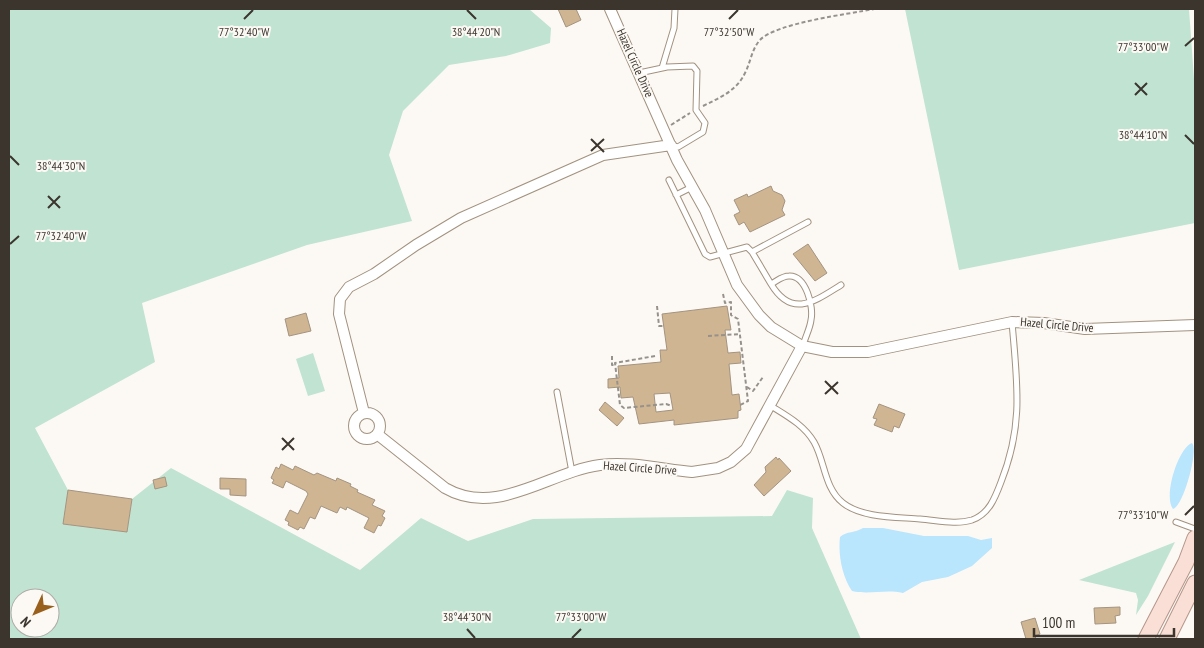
<svg xmlns="http://www.w3.org/2000/svg" width="1204" height="648" viewBox="0 0 1204 648" font-family="'PT Sans Narrow',sans-serif">
  <style>
    .green { fill: #c1e3d2; fill-rule: evenodd }
    .water { fill: #b9e5fd }
    .building { fill: #d0b592; stroke: #a39480; fill-rule: evenodd }
    .lines { fill: none; stroke-linecap: round; stroke-linejoin: round }
    .lane-casing { stroke: #a2927f; stroke-width: 7 }
    .street-casing { stroke: #a2927f; stroke-width: 12 }
    .primary-casing { stroke: #b5968a; stroke-width: 17 }
    .path { stroke: #96918b; stroke-width: 2; stroke-dasharray: 4 2.5; stroke-linecap: butt }
    .lane { stroke: #fff; stroke-width: 5 }
    .street { stroke: #fff; stroke-width: 10 }
    .primary { stroke: #fadfd7; stroke-width: 15 }
    .ticks { fill: none; stroke: #3b352d; stroke-width: 2 }
    .labels { text-anchor: middle; stroke-width: 4; stroke-linejoin: round; paint-order: stroke }
    .street-label { font-size: 12px; fill: #3b352d; stroke: #fcf9f5 }
    .ticks-label { font-size: 12px; text-anchor: middle; fill: #3b352d; stroke: #fcf9f5; stroke-width: 4; stroke-linejoin: round; paint-order: stroke }
  </style>
  <rect width="100%" height="100%" fill="#fcf9f5"/>
  <path class="green" d="M9,9H529L551,28L550,43L506,56L449,65L403,111L389,155L412,221L307,245L142,303L155,362L35,428L68,490L64,524L127,532L132,499L171,468L360,570L421,518L468,541L533,519L772,516L787,490L813,498L812,528L861,639H9ZM20,598H50V628H20Z
    M905,9H1189L1195,93V223L959,270Z
    M313,353L325,391L308,396L296,359Z
    M1175,542L1148,596L1136,615L1138,600L1136,593L1079,580Z"/>
  <path class="water" d="M1192,443C1199,450 1183,507 1173,509C1163,497 1178,448 1192,443Z
    M863,528H883L924,536H968L981,540L992,538V548L972,566L948,577L922,582L903,593C886,589 869,595 852,591C842,576 838,555 840,537C847,531 855,533 863,528Z"/>
  <path class="building" d="M558,9H576L581,20L566,27Z
    M771,186L773,191L782,195L785,201L782,210L785,215L750,232L744,222L739,225L734,215L740,212L734,200L747,194L748,197Z
    M808,244L827,273L815,281L793,254Z
    M727,306L731,330H725L728,353L740,352L741,363L729,364L732,395L739,394L741,410L738,411V418L674,425V420L639,424L633,397L621,398L620,387L608,388V379L619,378L618,366L661,362L660,350H667L662,314ZM670,393L673,410L656,412L654,394Z
    M306,313L311,331L289,336L285,319Z
    M605,402L624,418L617,426L599,410Z
    M879,404L905,414L899,428L894,426L892,432L874,425L877,419L873,418Z
    M776,457L778,460L779,458L791,471L764,496L754,485L766,472L765,467Z
    M281,464L293,470L295,466L314,475L317,473L336,481L337,478L351,484L350,486L358,490L357,492L375,500L372,505L385,511L382,516L385,518L381,526L378,525L374,533L364,528L369,518L347,507L346,510L340,507L337,513L321,506L315,519L310,517L304,529L300,527L298,530L288,525L289,522L285,520L290,510L298,514L308,494L306,491L286,481L283,488L272,483L274,480L271,478L276,467L279,469Z
    M165,477L167,486L155,489L153,480Z
    M220,478L246,479V496L230,495V489H220Z
    M68,490L132,499L127,532L63,524Z
    M1120,607V615L1115,616L1116,623L1095,624L1094,608Z
    M1035,618L1040,634L1035,636L1036,639H1026L1021,622Z"/>
  <g class="lines">
    <defs>
      <path id="lane" d="M662,68L674,28L675,9
        M639,73L667,67L693,66L697,71L696,110L705,123L703,132L678,147L672,145
        M669,180L705,254L710,257L747,247L752,252L771,284
        M676,195L692,187
        M752,252L808,222
        M803,346C805,337 810,329 811,320C814,307 806,275 789,276C782,276 777,281 771,284C792,319 815,301 841,285
        M557,392L572,472
        M771,406C787,416 804,425 814,442C825,461 824,488 843,503C862,518 896,517 920,519C936,520 956,525 972,520C989,514 995,498 1001,482C1024,424 1017,383 1012,322
        M1176,522L1195,529"/>
      <path id="street" d="M610,9L677,160L705,210L737,285L759,315L771,327L802,346L832,352H868L1012,322L1044,323L1085,329L1195,325
        M354 426a13 13 0 1 1 26 0a13 13 0 1 1-26 0Z
        M364,413L339,314L340,299L349,287L374,274L416,245L461,218L603,155L671,145
        M377,434L445,488C497,518 548,472 600,465C629,461 662,469 692,472L718,468L731,462L746,449L802,346"/>
      <path id="primary" d="M1146,639L1186,562L1195,538
        M1167,639L1195,583"/>
    </defs>
    <use href="#lane" class="lane-casing"/>
    <use href="#street" class="street-casing"/>
    <use href="#primary" class="primary-casing"/>
    <path class="path" d="M703,106C721,97 737,91 746,71C751,60 752,49 760,40C776,23 849,14 874,9
      M671,125L690,113
      M723,294L725,303L731,302V315L738,319L748,401L740,405
      M657,306L659,326H664
      M708,336L740,334
      M612,356V365H616
      M655,356L615,363L620,405L624,408L666,404L672,406
      M747,387L753,391L763,377"/>
    <use href="#lane" class="lane"/>
    <use href="#street" class="street"/>
    <use href="#primary" class="primary"/>
  </g>
  <path class="ticks" d="M467,10L476,19M244,19L253,10M729,19L738,10M1185,46L1194,38M1135,83L1147,95M1135,95L1147,83M1185,135L1194,144M591,139L604,152M591,151L604,139M10,156L19,165M48,196L60,208M48,208L60,196M10,244L19,236M825,381L838,394M825,394L838,382M282,438L294,450M282,450L294,438M1185,515L1194,506M467,629L475,638M572,638L581,629"/>
  <g class="labels">
    <g class="street-label">
      <text transform="translate(635 63) rotate(66)" y="4">Hazel Circle Drive</text>
      <text transform="translate(1057 325) rotate(5)" y="4">Hazel Circle Drive</text>
      <text transform="translate(640 468) rotate(4)" y="4">Hazel Circle Drive</text>
    </g>
  </g>
  <g class="ticks-label">
    <text x="244" y="36">77°32'40"W</text>
    <text x="729" y="36">77°32'50"W</text>
    <text x="476" y="36">38°44'20"N</text>
    <text x="1143" y="51">77°33'00"W</text>
    <text x="1143" y="139">38°44'10"N</text>
    <text x="61" y="170">38°44'30"N</text>
    <text x="61" y="240">77°32'40"W</text>
    <text x="1143" y="519">77°33'10"W</text>
    <text x="467" y="621">38°44'30"N</text>
    <text x="581" y="621">77°33'00"W</text>
  </g>
  <rect width="1204" height="648" fill="none" stroke="#3b352d" stroke-width="20"/>
  <g transform="translate(35 613) rotate(226)"><circle r="24" fill="#fcf9f5" stroke="#afaba5"/>
  <path d="M0-4L9 19L0 12L-9 19Z" fill="#98601c"/>
  <text y="-8" font-size="14" font-weight="bold" text-anchor="middle" fill="#3b352d">N</text>
  </g>
  <path d="M1034 628v8h140v-8" fill="none" stroke="#3b352d" stroke-width="2.5"/>
  <text x="1042" y="628" font-size="15" fill="#3b352d" stroke="#fcf9f5" stroke-width="4" paint-order="stroke">100 m</text>
</svg>
